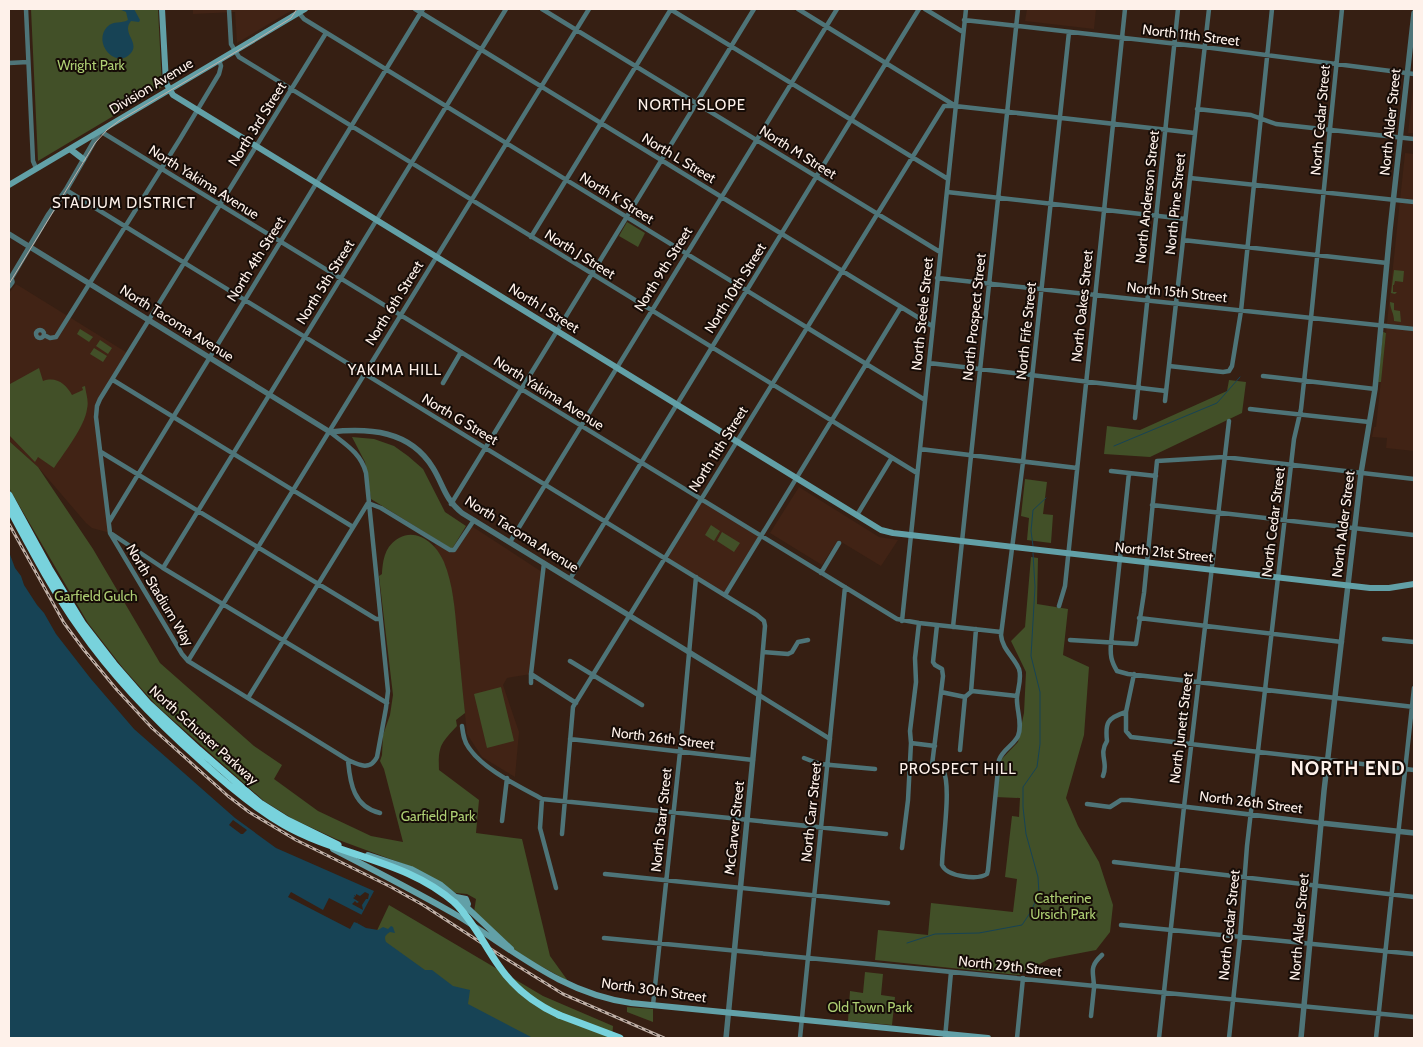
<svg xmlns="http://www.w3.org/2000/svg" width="1423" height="1047" viewBox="0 0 1423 1047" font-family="Cabin,sans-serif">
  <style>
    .built { fill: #412315 }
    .green { fill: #425028 }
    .water { fill: #174355 }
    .pier { fill: #361f13 }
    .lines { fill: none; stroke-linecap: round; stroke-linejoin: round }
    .stream { stroke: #174355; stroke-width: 1 }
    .minor { stroke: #4e7478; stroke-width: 4.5 }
    .tertiary { stroke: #4e7478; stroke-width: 5.5 }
    .secondary { stroke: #62a0a7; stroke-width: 6 }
    .trunk { stroke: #78d2dc; stroke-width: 7 }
    .tram { stroke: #c0b0a7; stroke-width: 1 }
    .rail-casing { stroke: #c0b0a7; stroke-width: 3 }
    .rail { stroke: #160c07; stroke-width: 1; stroke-dasharray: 4; stroke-linecap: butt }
    .trunk-bridge { stroke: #78d2dc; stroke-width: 7 }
    .labels { text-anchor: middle; stroke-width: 4; stroke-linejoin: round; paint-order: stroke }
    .street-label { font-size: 14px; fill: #fef1ea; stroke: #160c07 }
    .park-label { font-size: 14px; fill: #aecf73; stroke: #160c07 }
    .neighbourhood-label { font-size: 15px; letter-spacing: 1px; fill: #fef1ea; stroke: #160c07 }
    .district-label { font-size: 19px; font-weight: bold; letter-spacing: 1px; fill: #fef1ea; stroke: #160c07 }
  </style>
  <rect width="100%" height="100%" fill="#361f13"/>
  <path class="built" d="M193,9H294L237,43L235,12L193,14Z
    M1027,9H1096L1094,29L1025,21Z
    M1414,81V133H1408Z
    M1405,153L1414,154V451L1386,448L1387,438L1372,437L1374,427H1376Z
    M16,284L129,354L97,406L110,533L92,528L86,523L38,467L9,441V293Z
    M799,487L879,537L898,540L881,566L838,540L822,565L770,533Z
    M701,499L761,536L725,595L665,558Z
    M470,525L542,572L531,674L507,678L503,685L519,732L515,777L482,757L467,734L453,598L445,565L434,546L436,543L451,553Z"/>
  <path class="green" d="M31,9H158L162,87L38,161Z
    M627,222L645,233L638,247L619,236Z
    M1394,270L1404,271L1403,282L1395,281L1394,285H1393V292H1397L1395,294L1391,293Z
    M1390,302L1394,303V310L1400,311L1401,322L1394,321C1394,313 1390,309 1390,302Z
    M80,329L93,337L89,342L77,334Z
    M1383,332L1386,333L1381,382H1378Z
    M100,340L112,348L108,354L96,346Z
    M94,348L107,356L103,362L90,354Z
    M39,368L43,381C56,376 66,384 72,395L83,390L82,387L85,386C86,394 89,401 87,409C85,426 64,453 54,468L38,457L35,462L9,435L10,384Z
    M1229,380L1246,382L1242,413L1150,457L1104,454L1107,426L1140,430L1227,391Z
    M352,437L374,439L394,446L408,456L423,469L445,512L466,526L452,549L371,499L365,462Z
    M9,441L38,467L93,549L160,663L254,746L282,765L274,779L318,811L371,836L403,842L384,769L380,761L382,755L383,735L390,715L393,695L379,576L382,574C383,559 385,546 399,538C407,534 413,534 421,537C432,542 439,551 444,562C453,584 455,610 457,633C460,660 462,687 465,713L456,720L457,726C441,743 438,746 439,770L479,800L476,833L522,839L550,956L568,981L519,954L474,912L476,899L467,894L456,893L412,867L336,839L293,819L264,801L156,705L123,668L88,623L9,488Z
    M1025,479L1047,482L1043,514L1053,515L1051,543L1027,540L1029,518L1021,516Z
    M711,525L720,531L714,541L705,535Z
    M722,532L740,543L734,552L717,541Z
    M1031,557L1038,558L1037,604L1068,609L1063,655L1089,667L1084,735L1066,798L1078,826L1099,862L1113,905L1110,932L1096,950L1049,959L1019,975L875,960L878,930L928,935L931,903L1013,912L1017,879L1005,877L1012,816L1019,817L1020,798L995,797L998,763L1018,742L1024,713L1026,672L1011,641L1025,627Z
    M501,687L514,741L487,748L474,694Z
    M389,905L543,996L613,1026L612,1038H506L373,939Z
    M865,972L883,974L881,995L895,997L892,1025L848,1021L850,991L863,993Z
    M627,1007L653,1009V1022L627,1012Z"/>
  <path class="water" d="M119,9H134L140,20L139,22L131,21C121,33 140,42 131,53C117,70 92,44 107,27C114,20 121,24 128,20L126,12Z
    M9,552L15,568L21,576L24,585L37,605L44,613L56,634L91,679L134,729L235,818L276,848L374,891L357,923L366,928L378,930L383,927L388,929L391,926L393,927L395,933L390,932C385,935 384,937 386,942L425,970H432L453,986L470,990L468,1004L533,1038H9Z"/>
  <path class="pier" d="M233,820L247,830L243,834H241L229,825Z
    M291,892L323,910L329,898L362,915L357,923L354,922L350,929L288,897Z
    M365,892L369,894L368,899H366L362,905L363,910L352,904L355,901L357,903L359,902L353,898L355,897L354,895L356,896V894L360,896Z"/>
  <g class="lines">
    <path class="stream" d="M1114,446L1217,403L1240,377
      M1033,546L1031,531L1033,510L1046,498
      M907,943L935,934L979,933L1022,925L1030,913L1039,894L1038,877L1026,834L1023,807V787L1037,767L1040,744V692L1031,656L1035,587L1033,553"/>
    <path class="minor" d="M26,9L33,161L36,168
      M229,9L231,44L239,57L917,473
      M415,9L932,326
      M542,9L940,252
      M670,9L948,179
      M798,9L954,105
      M925,9L963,32
      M299,13L304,19L925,400
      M964,20L1204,47L1414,74
      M326,33L100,399L97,406L96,417L110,533L182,654L188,661L348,760C359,765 370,771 377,757L386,708L388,691L366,473C361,453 345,444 330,432
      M9,63L28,62
      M1197,109L1251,115L1276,124L1414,139
      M100,131L897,619L919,623L1001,632
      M1190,178L1414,202
      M66,190L757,615L764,621L765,626L759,695L830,739
      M947,192L1185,219
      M531,237L671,9
      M1183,240L1387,263
      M937,278L1414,329
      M36 334a4 4 0 1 1 8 0a4 4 0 1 1-8 0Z
      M44,335L50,338L56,337L180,139L219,74L221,66L219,60
      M929,363L1166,391
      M1169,366L1223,372L1229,371L1232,366L1241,311L1272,9
      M1263,376L1375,389
      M113,380L353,527
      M443,383L461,352
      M1165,401L1209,9
      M1250,409L1369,422
      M1135,418L1178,9
      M920,449L1077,468
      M101,452L376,619H380
      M1111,471L1156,476
      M1129,473L1111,643C1110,655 1111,661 1117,671L1128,674L1414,707
      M451,504L754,9
      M1152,505L1414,535
      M857,515L891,459
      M109,522L423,9
      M112,534L163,568L387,703
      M510,542L837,9
      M163,568L506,9
      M821,573L839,543
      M570,579L919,9
      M725,595L901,307
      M1059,606L1065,586L1125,9
      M1139,618L1342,642
      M902,621L966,9
      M937,625L933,662L935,665L942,669L943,676L932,765L933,768L943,770C952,785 942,846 942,865C947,877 978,880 987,874L988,870L999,760C1003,749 1013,746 1018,736C1023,724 1016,709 1017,697C1018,688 1022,678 1019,669C1014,657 1002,649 1001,635L1023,462L1069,32
      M953,627L1018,9
      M1384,639L1414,642
      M1070,640L1136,644L1144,593L1157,461L1224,457L1414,479
      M763,652L788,654L792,652L798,642L808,640
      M188,661L589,9
      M570,661L642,705
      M531,674L576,703
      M1134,674L1126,712V731L1131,737L1414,770
      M531,683V674L544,563
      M941,692L965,697L972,691L1017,696
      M971,692L976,629
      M248,698L368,503L381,508L450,550H454L474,520
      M462,726C463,734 464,742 469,748C484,770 519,786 542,799L886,834
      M570,739L753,760
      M911,743L935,746
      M960,750L965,697
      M804,758L820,764L875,769
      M348,760C350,784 354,807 380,813
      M1103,776C1109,763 1098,755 1107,741C1105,723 1107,718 1126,712
      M542,799L540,828L556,888
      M1087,804L1110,807L1121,800H1129L1321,823
      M502,821L507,778
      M562,834L573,707L944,106H955L1195,133
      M902,848L908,800L911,743L910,731L916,682L915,658L919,623
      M1114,862L1414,897
      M605,874L888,903
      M1121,925L1414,954
      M604,938L1414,1017
      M653,1005L680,752L696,577
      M1091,1016C1092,1007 1093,997 1094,988C1094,972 1088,968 1102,955
      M800,1038L845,587
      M945,1038L951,972
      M1017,1038L1023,978
      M1159,1038L1184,807L1229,421
      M1229,1038L1240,937L1247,846L1294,439L1301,409L1311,318L1342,9
      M1376,1038L1414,688"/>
    <path class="tertiary" d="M9,234L330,432C369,428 410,430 433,468C444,486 444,498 462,513L759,695L726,1038
      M9,286L12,282L11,278L49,214L66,190L100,131
      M1321,823L1414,833
      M1301,1038L1324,791L1361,473L1375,389L1390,230L1414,13"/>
    <path class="secondary" d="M162,9L166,83L173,95L881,530L893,533L1370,588H1389L1414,584
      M70,149L83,159
      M9,185L305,9
      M333,849C375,871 417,892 458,916C515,951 561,993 631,1003L988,1038
      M368,855L411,869L441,885L458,899L511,949
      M456,897L466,899L468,904L466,909"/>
    <path class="trunk" d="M9,495L49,568L83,624L114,664L148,703L199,750L260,803L287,820L338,845
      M9,508C31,549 53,591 80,629C114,678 155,720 200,760C226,784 253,807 284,825C338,856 407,860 455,903
      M559,1015L620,1038"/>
    <path class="tram" d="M9,284L95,143L107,130L120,120L256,40L291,18L297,9"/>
    <defs>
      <path id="rail" d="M9,524L64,623L84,650L117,690L152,728L228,796L249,812L296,840L391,887L423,905L500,955L563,994L664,1038"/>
    </defs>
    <use href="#rail" class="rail-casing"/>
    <use href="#rail" class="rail"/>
    <path class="trunk-bridge" d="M455,903C474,922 484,945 499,966C514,988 535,1004 559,1015"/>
  </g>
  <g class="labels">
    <g class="street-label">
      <text transform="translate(1191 35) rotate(7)" y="5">North 11th Street</text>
      <text transform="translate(151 86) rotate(-31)" y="5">Division Avenue</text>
      <text transform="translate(1320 120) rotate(-85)" y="5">North Cedar Street</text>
      <text transform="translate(1390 122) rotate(-84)" y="5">North Alder Street</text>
      <text transform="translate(257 124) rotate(-58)" y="5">North 3rd Street</text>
      <text transform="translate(798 152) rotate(32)" y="5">North M Street</text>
      <text transform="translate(679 158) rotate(31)" y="5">North L Street</text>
      <text transform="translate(204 182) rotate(32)" y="5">North Yakima Avenue</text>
      <text transform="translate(1147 197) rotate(-84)" y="5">North Anderson Street</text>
      <text transform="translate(617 198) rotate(32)" y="5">North K Street</text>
      <text transform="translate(1175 204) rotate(-84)" y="5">North Pine Street</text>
      <text transform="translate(580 254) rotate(32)" y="5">North J Street</text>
      <text transform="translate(256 259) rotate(-58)" y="5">North 4th Street</text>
      <text transform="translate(663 269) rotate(-58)" y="5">North 9th Street</text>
      <text transform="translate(325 282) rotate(-58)" y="5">North 5th Street</text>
      <text transform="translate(735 288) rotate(-58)" y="5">North 10th Street</text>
      <text transform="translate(1177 292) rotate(6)" y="5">North 15th Street</text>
      <text transform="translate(394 303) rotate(-58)" y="5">North 6th Street</text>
      <text transform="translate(1082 306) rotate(-84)" y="5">North Oakes Street</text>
      <text transform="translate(544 308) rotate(32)" y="5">North I Street</text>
      <text transform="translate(922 314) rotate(-84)" y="5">North Steele Street</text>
      <text transform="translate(974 317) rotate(-84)" y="5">North Prospect Street</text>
      <text transform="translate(177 323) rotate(32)" y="5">North Tacoma Avenue</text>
      <text transform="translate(1026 331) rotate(-84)" y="5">North Fife Street</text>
      <text transform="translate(549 393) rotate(32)" y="5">North Yakima Avenue</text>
      <text transform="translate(460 419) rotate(31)" y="5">North G Street</text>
      <text transform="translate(718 449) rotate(-58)" y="5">North 11th Street</text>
      <text transform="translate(1273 522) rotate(-83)" y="5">North Cedar Street</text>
      <text transform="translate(1343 524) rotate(-83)" y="5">North Alder Street</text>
      <text transform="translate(522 534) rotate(32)" y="5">North Tacoma Avenue</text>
      <text transform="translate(1164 552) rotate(6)" y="5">North 21st Street</text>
      <text transform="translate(160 595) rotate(59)" y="5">North Stadium Way</text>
      <text transform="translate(1181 728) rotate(-83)" y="5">North Junett Street</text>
      <text transform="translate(204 735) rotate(42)" y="5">North Schuster Parkway</text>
      <text transform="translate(663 738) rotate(7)" y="5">North 26th Street</text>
      <text transform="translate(1251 802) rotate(7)" y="5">North 26th Street</text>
      <text transform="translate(811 812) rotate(-84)" y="5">North Carr Street</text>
      <text transform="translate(661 820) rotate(-84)" y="5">North Starr Street</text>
      <text transform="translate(734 828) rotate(-84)" y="5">McCarver Street</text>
      <text transform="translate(1229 925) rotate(-84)" y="5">North Cedar Street</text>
      <text transform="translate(1299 927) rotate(-85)" y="5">North Alder Street</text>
      <text transform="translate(1010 966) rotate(6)" y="5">North 29th Street</text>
      <text transform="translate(654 990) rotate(8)" y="5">North 30th Street</text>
    </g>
    <g class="park-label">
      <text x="91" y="70">Wright Park</text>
      <text x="96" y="601">Garfield Gulch</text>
      <text x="438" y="821">Garfield Park</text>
      <text x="1063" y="903">Catherine<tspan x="1063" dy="16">Ursich Park</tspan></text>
      <text x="870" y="1012">Old Town Park</text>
    </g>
    <g class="neighbourhood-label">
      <text x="692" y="110">NORTH SLOPE</text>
      <text x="124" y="208">STADIUM DISTRICT</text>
      <text x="395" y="375">YAKIMA HILL</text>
      <text x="958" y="774">PROSPECT HILL</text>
    </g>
    <g class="district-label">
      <text x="1348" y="775">NORTH END</text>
    </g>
  </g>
  <rect width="1423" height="1047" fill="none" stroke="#fef1ea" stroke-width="20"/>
</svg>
